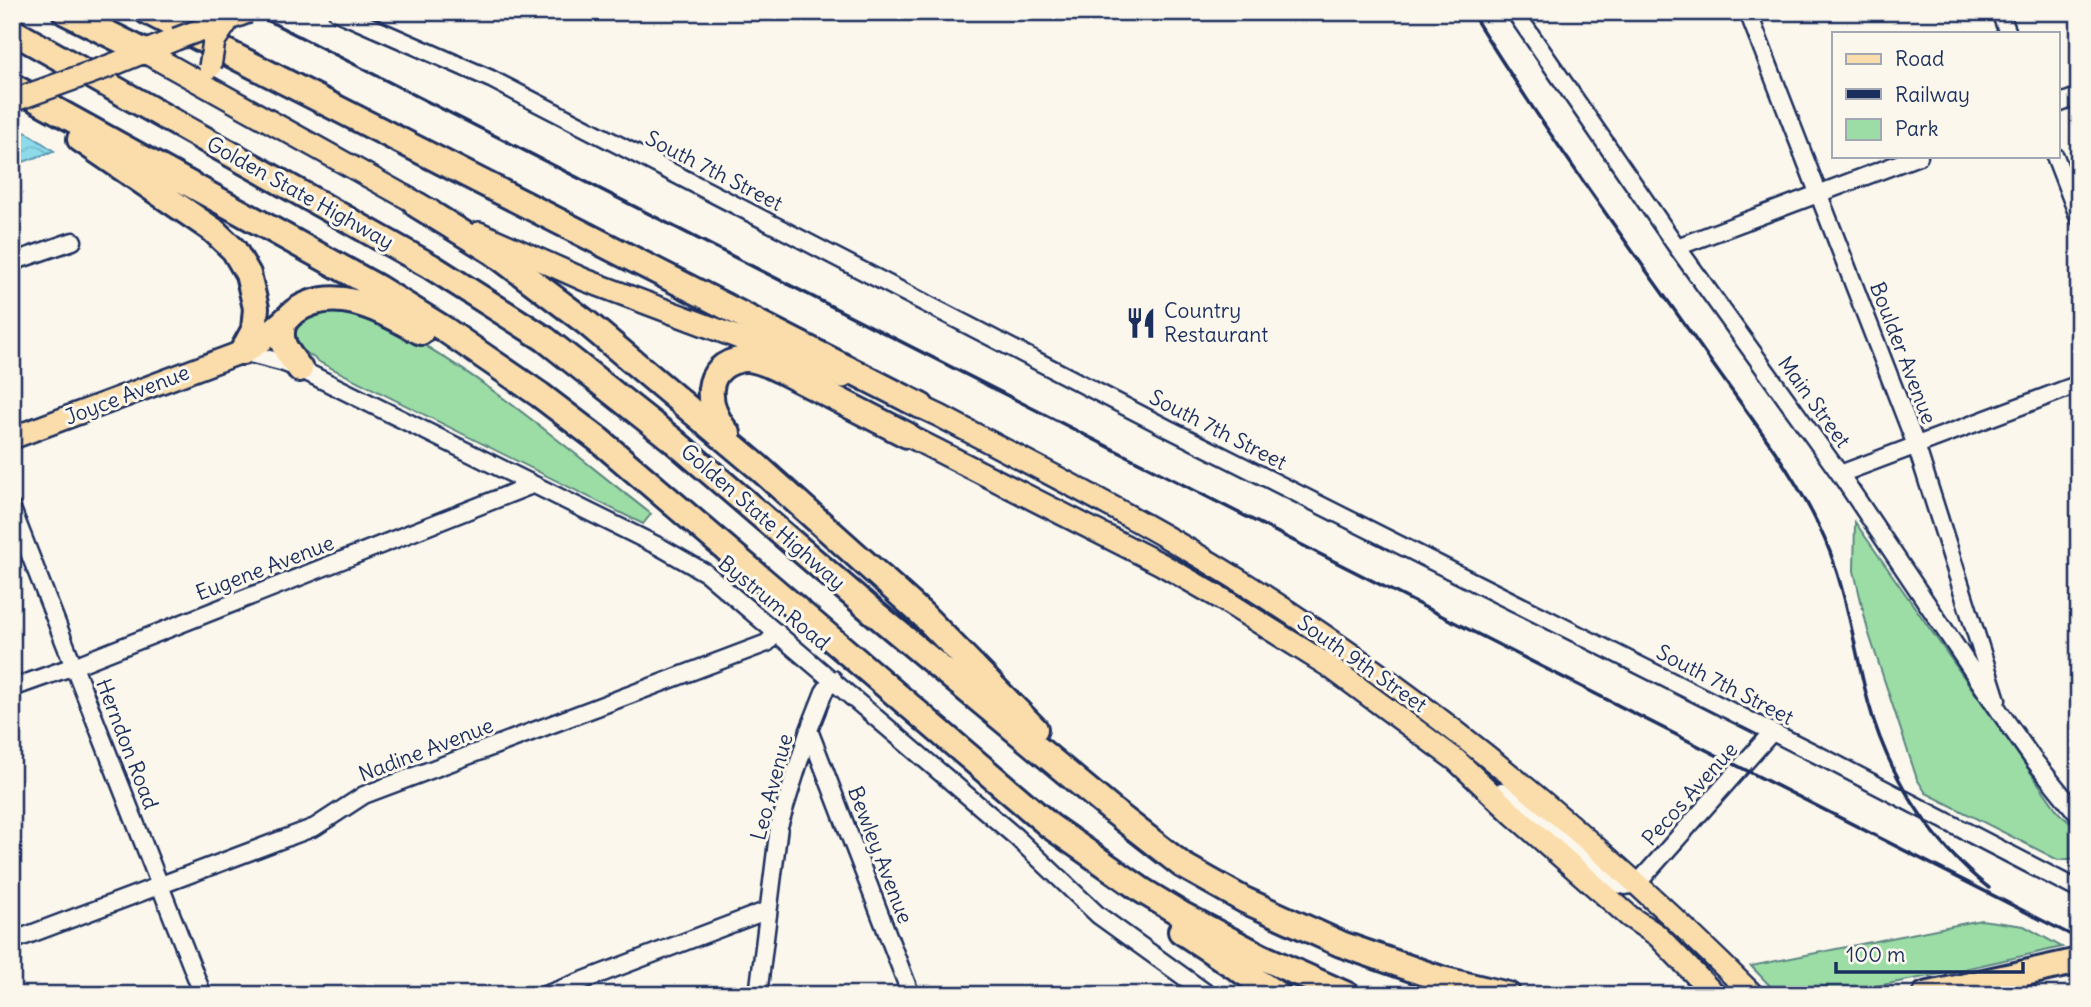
<svg xmlns="http://www.w3.org/2000/svg" width="2091" height="1007" viewBox="0 0 2091 1007" font-family="Delius,sans-serif">
  <style>
    .green { fill: #9cdda6; stroke: #5c8682; stroke-width: 2 }
    .water { fill: url(#water-waves); stroke: #5f96b2; stroke-width: 2 }
    .lines { fill: none; stroke-linecap: round; stroke-linejoin: round }
    .canal { stroke: #8cdaea; stroke-width: 14 }
    .minor-casing { stroke: #1b2f5e; stroke-width: 21 }
    .major-casing { stroke: #1b2f5e; stroke-width: 26 }
    .highway-casing { stroke: #1b2f5e; stroke-width: 30 }
    .minor { stroke: #fbf7ec; stroke-width: 16 }
    .major { stroke: #fbddab; stroke-width: 21 }
    .highway { stroke: #fbddab; stroke-width: 24 }
    .rail { stroke: #1b2f5e; stroke-width: 3.5 }
    .major-bridge-casing { stroke: #1b2f5e; stroke-width: 26; stroke-linecap: butt }
    .major-bridge { stroke: #fbddab; stroke-width: 21 }
    .labels { text-anchor: middle; stroke-width: 6; stroke-linejoin: round; paint-order: stroke }
    .street-label { font-size: 21px; fill: #1b2f5e; stroke: #fbf7ec }
    .poi-label { font-size: 21px; fill: #1b2f5e; stroke: #fbf7ec; text-anchor: start }
  </style>
  <defs>
    <pattern id="water-waves" width="16" height="10" patternUnits="userSpaceOnUse" patternTransform="scale(1.75)"><rect width="16" height="10" fill="#8cdaea"/><path d="M0 5q4-4 8 0t8 0" fill="none" stroke="#78bbcb"/></pattern>
  </defs>
  <rect width="100%" height="100%" fill="#fbf7ec"/>
  <filter id="ink" filterUnits="userSpaceOnUse"><feTurbulence type="fractalNoise" baseFrequency=".0143" numOctaves="2"/><feDisplacementMap in="SourceGraphic" scale="14" xChannelSelector="R" yChannelSelector="G"/><feConvolveMatrix kernelMatrix="1 2 1 2 8 2 1 2 1" color-interpolation-filters="sRGB"/></filter>
  <g filter="url(#ink)">
    <path class="green" d="M337,308C350,312 366,314 379,320C478,370 564,446 651,514L643,524L321,363L300,348L295,333C303,315 319,311 337,308Z
      M1855,522L2059,813L2079,831L2077,858L2058,860L1926,793L1917,779L1868,631L1854,571Z
      M1981,920L2024,926L2062,947L1951,972L1877,986L1813,995L1775,991L1751,966Z"/>
    <path class="water" d="M26,132L54,151L12,166V137Z"/>
    <g class="lines">
      <path class="canal" d="M399,14L405,12"/>
      <defs>
        <path id="minor" d="M337,12L491,79L1167,428L1830,761L2079,890
          M1515,12L1677,247L1840,474L2002,715L2033,759L2079,816
          M1748,12L1916,445L1997,700
          M2000,12L2008,33
          M2058,104L2079,96
          M2055,156L2079,218
          M1677,247L1919,156
          M12,262L73,241
          M242,352L281,362L300,369L662,548L706,573L1016,837L1098,915L1209,995
          M1840,474L2079,384
          M12,509L203,995
          M12,688L74,666L532,485
          M809,730L911,995
          M1502,791L1525,810L1545,822L1617,884L1626,886L1637,884L1772,732
          M12,941L315,827L364,795L767,643L777,632
          M545,995L768,910
          M758,995L779,826L809,730L824,692L833,679"/>
        <path id="major" d="M145,52L431,211
          M112,65L176,39
          M479,233L585,280L843,377
          M906,400L940,416C1044,471 1150,524 1250,587C1432,702 1600,842 1753,995
          M907,435L1161,564L1222,599L1329,666L1456,760L1513,814L1630,917L1657,935L1715,995
          M12,438L242,352"/>
        <path id="highway" d="M65,12L145,52
          M148,12L921,406
          M12,31L432,267L545,339L674,441L872,611L1113,811L1182,865L1244,900L1341,944L1441,979L1508,995
          M12,86L378,288L444,329L540,395L599,440L1050,826L1143,891L1181,914L1262,957L1347,995
          M80,139L213,230L234,250L248,274L256,308L254,330L242,352
          M417,205L493,252L587,323L757,466L923,615L1035,729
          M284,322C277,343 288,353 300,369
          M243,352C256,343 270,334 282,323C286,320 290,315 294,312C336,282 383,312 421,332
          M728,434C705,408 700,365 744,359C757,358 769,365 780,370L907,435
          M1181,931L1278,995
          M1925,995L2079,961"/>
      </defs>
      <use href="#minor" class="minor-casing"/>
      <use href="#major" class="major-casing"/>
      <use href="#highway" class="highway-casing"/>
      <use href="#minor" class="minor"/>
      <use href="#major" class="major"/>
      <use href="#highway" class="highway"/>
      <path class="rail" d="M251,12L2079,939
        M1471,12C1544,130 1627,243 1707,356C1751,419 1802,480 1830,552C1848,600 1855,651 1868,701C1887,773 1930,842 1989,888"/>
      <defs>
        <path id="major-bridge" d="M176,39L248,12
          M210,67L214,41L229,19
          M12,101L112,65"/>
      </defs>
      <use href="#major-bridge" class="major-bridge-casing"/>
      <use href="#major-bridge" class="major-bridge"/>
    </g>
  </g>
  <defs>
    <symbol id="restaurant-bare" viewBox="-9 -9 18 18"><path d="M-5-6h1v4h1v-4h1v4h1v-4h1v5L-1.5 .5V6h-2V.5L-5-1ZM5-6V6H3V1.5H1.5Q1.5-4 5-6Z" fill="#1b2f5e" stroke="#fbf7ec" stroke-width="2.5" paint-order="stroke"/></symbol>
  </defs>
  <g fill-rule="evenodd">
    <use href="#restaurant-bare" x="1119" y="301" width="44" height="44"/>
  </g>
  <g class="labels">
    <g class="street-label">
      <text transform="translate(714 171) rotate(27)" y="7">South 7th Street</text>
      <text transform="translate(300 193) rotate(29)" y="7">Golden State Highway</text>
      <text transform="translate(1903 353) rotate(69)" y="7">Boulder Avenue</text>
      <text transform="translate(127 395) rotate(-21)" y="7">Joyce Avenue</text>
      <text transform="translate(1814 402) rotate(54)" y="7">Main Street</text>
      <text transform="translate(1218 430) rotate(27)" y="7">South 7th Street</text>
      <text transform="translate(763 517) rotate(41)" y="7">Golden State Highway</text>
      <text transform="translate(265 568) rotate(-21)" y="7">Eugene Avenue</text>
      <text transform="translate(774 603) rotate(39)" y="7">Bystrum Road</text>
      <text transform="translate(1362 664) rotate(35)" y="7">South 9th Street</text>
      <text transform="translate(1725 685) rotate(27)" y="7">South 7th Street</text>
      <text transform="translate(127 744) rotate(69)" y="7">Herndon Road</text>
      <text transform="translate(426 750) rotate(-21)" y="7">Nadine Avenue</text>
      <text transform="translate(772 787) rotate(-75)" y="7">Leo Avenue</text>
      <text transform="translate(1690 794) rotate(-48)" y="7">Pecos Avenue</text>
      <text transform="translate(880 855) rotate(69)" y="7">Bewley Avenue</text>
    </g>
    <g class="poi-label">
      <text x="1164" y="318">Country<tspan x="1164" dy="24">Restaurant</tspan></text>
    </g>
  </g>
  <rect width="2091" height="1007" fill="none" stroke="#fbf7ec" stroke-width="42"/>
  <rect x="21" y="21" width="2049" height="965" fill="none" stroke="#1b2f5e" stroke-width="2.5" filter="url(#ink)"/>
  <rect x="1832" y="32" width="228" height="126" fill="#fbf7ec" stroke="#a1a7b3" stroke-width="2"/>
  <rect x="1846" y="54" width="35" height="10" fill="#fbddab" stroke="#a1a7b3" stroke-width="2"/>
  <text x="1895" y="66" font-size="21" fill="#1b2f5e">Road</text>
  <rect x="1846" y="89" width="35" height="10" fill="#1b2f5e" stroke="#a1a7b3" stroke-width="2"/>
  <text x="1895" y="102" font-size="21" fill="#1b2f5e">Railway</text>
  <rect x="1846" y="119" width="35" height="21" fill="#9cdda6" stroke="#a1a7b3" stroke-width="2"/>
  <text x="1895" y="136" font-size="21" fill="#1b2f5e">Park</text>
  <path d="M1836 962v10h187v-10" fill="none" stroke="#1b2f5e" stroke-width="3.5"/>
  <text x="1846" y="962" font-size="21" fill="#1b2f5e" stroke="#fbf7ec" stroke-width="5" paint-order="stroke">100 m</text>
</svg>
